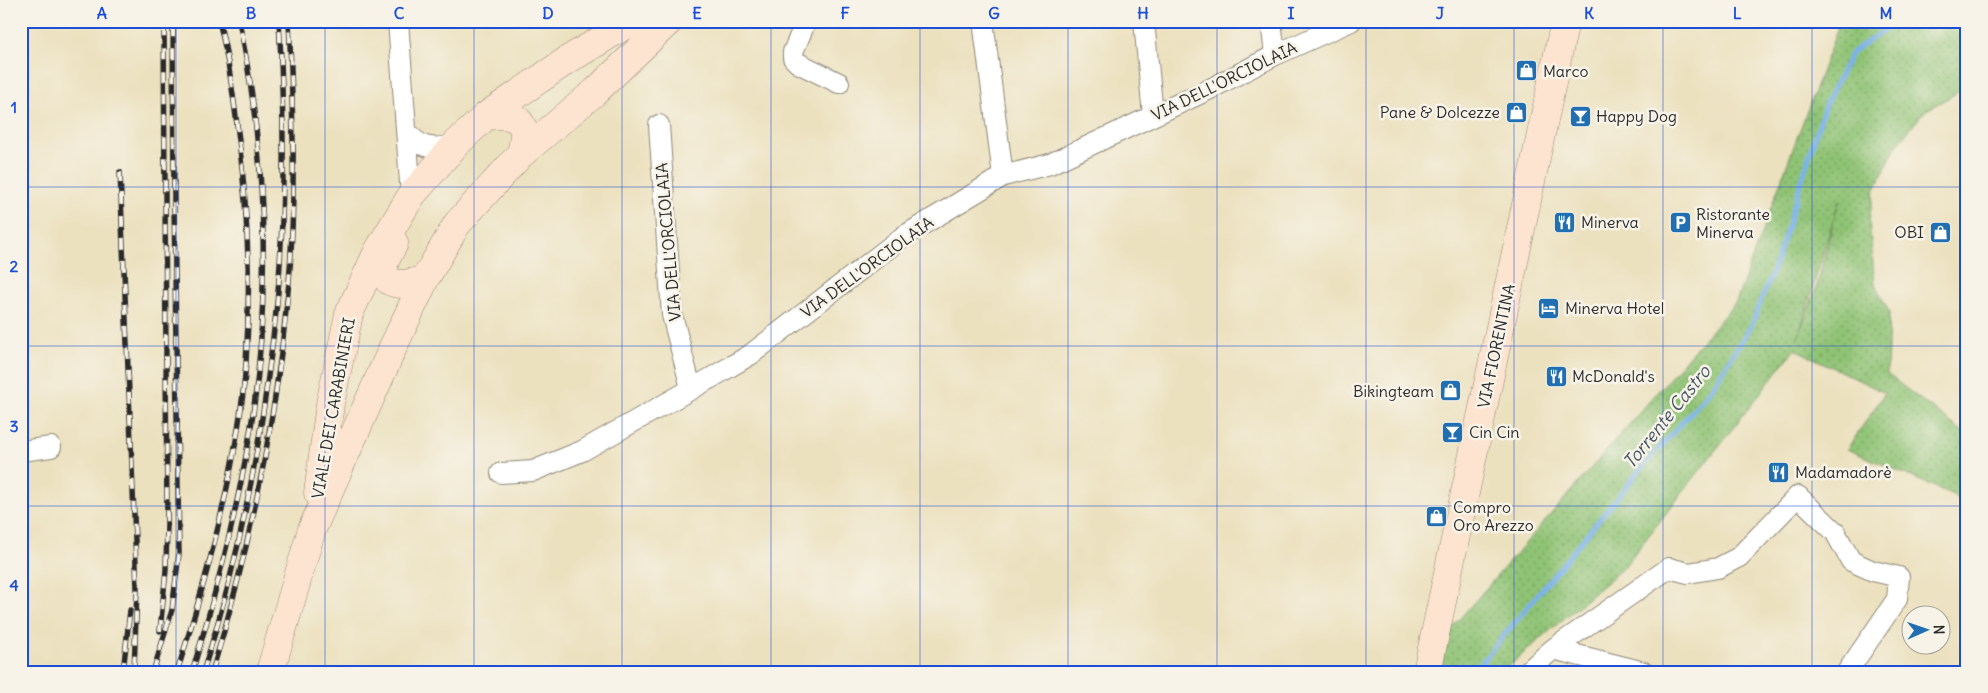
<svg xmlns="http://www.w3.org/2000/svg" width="1988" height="693" viewBox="0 0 1988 693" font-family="Delius,sans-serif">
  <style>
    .grass { fill: url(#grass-dots); stroke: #5d7750; fill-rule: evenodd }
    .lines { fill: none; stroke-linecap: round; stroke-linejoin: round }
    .stream { stroke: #7bb2ea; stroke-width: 5 }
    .minor-casing { stroke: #8c8675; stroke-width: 22 }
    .secondary-casing { stroke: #8c8675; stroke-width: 29 }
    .minor { stroke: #fff; stroke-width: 20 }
    .secondary { stroke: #fde4d0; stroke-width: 28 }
    .rail-casing { stroke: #2b2b2b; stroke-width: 5.5 }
    .rail { stroke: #f7f3e8; stroke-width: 4; stroke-dasharray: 11; stroke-linecap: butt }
    .grid { fill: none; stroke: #1d4ed8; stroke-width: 1; stroke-opacity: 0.55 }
    .labels { text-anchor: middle; stroke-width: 5; stroke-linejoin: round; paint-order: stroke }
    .poi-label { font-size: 16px; fill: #2b2b2b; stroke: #f7f3e8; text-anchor: start }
    .street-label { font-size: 16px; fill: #2b2b2b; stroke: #f7f3e8 }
    .water-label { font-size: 18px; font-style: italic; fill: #435464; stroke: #f7f3e8 }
    .neatline { fill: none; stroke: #1d4ed8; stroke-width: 2 }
    .grid-label { font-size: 16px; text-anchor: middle; font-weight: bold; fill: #1d4ed8 }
  </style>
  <defs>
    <pattern id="grass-dots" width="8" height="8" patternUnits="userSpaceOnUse" patternTransform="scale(1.25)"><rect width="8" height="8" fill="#8fc374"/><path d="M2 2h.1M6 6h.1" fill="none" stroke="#759f5f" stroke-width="1.8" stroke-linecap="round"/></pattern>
  </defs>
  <rect width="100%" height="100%" fill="#f7f3e8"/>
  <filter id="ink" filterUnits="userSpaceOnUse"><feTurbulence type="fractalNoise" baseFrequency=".02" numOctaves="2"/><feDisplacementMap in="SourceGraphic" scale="10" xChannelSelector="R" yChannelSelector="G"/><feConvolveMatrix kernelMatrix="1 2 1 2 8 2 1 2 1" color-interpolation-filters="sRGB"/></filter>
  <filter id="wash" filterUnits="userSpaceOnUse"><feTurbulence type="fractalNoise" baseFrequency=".0096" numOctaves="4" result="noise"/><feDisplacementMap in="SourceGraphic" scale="20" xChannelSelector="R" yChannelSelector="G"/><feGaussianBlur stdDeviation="1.12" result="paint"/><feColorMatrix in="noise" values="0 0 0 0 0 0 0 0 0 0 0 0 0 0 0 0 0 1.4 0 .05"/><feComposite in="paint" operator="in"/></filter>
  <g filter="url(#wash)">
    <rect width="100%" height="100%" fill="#ece1bf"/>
    <path class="grass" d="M1839,21H1967V87L1925,111L1896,146L1874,191L1869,221L1875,285L1889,312L1887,374L1963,432L1967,430V501L1847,449L1885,393L1795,349L1624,567L1502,672H1440L1449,631L1736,302L1837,30ZM1839,200L1817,286L1798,337L1839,201Z"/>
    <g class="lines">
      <path class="stream" d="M1471,672L1482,662L1639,471L1710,391L1752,324L1778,257L1825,105L1852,52L1898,21"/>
    </g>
  </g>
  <g filter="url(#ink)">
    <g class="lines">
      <defs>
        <path id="minor" d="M398,21L411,196
          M806,21L793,52V58L798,63L839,83
          M983,21L1003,176
          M1144,21L1153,115
          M1271,21L1275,55
          M659,125L672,315L691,388
          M406,131C421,150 434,150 456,144
          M21,451L51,447
          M501,473L533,471L582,451L711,378L750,355L904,236L1003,176L1050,164L1210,89L1275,55L1351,21
          M1553,649L1644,672
          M1527,672L1553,649L1669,568L1688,573L1718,568L1739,557L1798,496L1835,532L1851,561L1873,571L1899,577L1897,599L1847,672"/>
        <path id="secondary" d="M486,116C518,112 531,122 520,155
          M394,243C391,250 385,258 384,266C382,291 411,284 425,279
          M318,493L330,404L349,314L378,251L411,196L456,144L486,116L566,61L632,21
          M270,672L312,529L394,345L425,279L457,224L520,155L596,91L669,21
          M1427,672L1565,21"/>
      </defs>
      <use href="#minor" class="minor-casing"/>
      <use href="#secondary" class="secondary-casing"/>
      <use href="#minor" class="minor"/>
      <use href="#secondary" class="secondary"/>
      <defs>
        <path id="rail" d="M120,172L137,589L134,672
          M160,631L166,570L167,523L164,21
          M123,672L130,610
          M153,672L172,610L179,554L174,203L173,21
          M177,672C208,575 238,464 246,363C251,288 248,214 239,140C234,101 229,60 219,21
          M192,672C218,587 240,501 253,414C271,290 265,144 239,21
          M203,672C235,573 256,471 269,369C273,339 277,309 279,279C285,193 284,106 279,21
          M212,672C251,545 277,415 289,282C296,196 293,107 289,21"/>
      </defs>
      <use href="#rail" class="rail-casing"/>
      <use href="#rail" class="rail"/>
    </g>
  </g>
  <path class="grid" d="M176,21V672M325,21V672M474,21V672M622,21V672M771,21V672M920,21V672M1068,21V672M1217,21V672M1366,21V672M1514,21V672M1663,21V672M1812,21V672M21,187H1967M21,346H1967M21,506H1967"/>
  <defs>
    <symbol id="shop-square" viewBox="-11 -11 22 22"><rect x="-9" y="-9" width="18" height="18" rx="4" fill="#1f6fb2" stroke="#f7f3e8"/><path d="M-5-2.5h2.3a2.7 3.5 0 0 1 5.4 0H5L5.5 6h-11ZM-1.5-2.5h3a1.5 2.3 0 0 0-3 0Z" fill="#fff"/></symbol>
    <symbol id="bar-square" viewBox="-11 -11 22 22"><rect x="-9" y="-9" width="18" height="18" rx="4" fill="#1f6fb2" stroke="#f7f3e8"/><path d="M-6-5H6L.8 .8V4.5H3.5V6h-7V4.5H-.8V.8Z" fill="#fff"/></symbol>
    <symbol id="restaurant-square" viewBox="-11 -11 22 22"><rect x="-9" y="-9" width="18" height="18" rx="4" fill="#1f6fb2" stroke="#f7f3e8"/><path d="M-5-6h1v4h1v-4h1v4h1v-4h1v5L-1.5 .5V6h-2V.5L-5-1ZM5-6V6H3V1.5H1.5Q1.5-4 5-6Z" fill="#fff"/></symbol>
    <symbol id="parking-square" viewBox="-11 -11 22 22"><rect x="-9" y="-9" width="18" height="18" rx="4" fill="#1f6fb2" stroke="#f7f3e8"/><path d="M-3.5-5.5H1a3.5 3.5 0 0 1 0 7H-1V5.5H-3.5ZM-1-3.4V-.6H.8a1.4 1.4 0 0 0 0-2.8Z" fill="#fff"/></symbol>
    <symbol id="hotel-square" viewBox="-11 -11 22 22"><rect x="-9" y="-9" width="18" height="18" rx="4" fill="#1f6fb2" stroke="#f7f3e8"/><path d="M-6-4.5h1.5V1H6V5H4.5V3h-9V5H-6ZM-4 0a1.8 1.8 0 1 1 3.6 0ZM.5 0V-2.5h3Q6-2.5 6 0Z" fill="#fff"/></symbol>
  </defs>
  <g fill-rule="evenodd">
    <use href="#shop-square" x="1514" y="58" width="25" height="25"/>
    <use href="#shop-square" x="1504" y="100" width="25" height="25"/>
    <use href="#bar-square" x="1568" y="104" width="25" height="25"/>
    <use href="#restaurant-square" x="1552" y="210" width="25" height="25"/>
    <use href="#parking-square" x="1668" y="210" width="25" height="25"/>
    <use href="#shop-square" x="1928" y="220" width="25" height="25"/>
    <use href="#hotel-square" x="1536" y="296" width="25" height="25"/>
    <use href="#restaurant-square" x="1544" y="364" width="25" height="25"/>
    <use href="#shop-square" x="1438" y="378" width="25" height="25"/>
    <use href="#bar-square" x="1440" y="420" width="25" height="25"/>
    <use href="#restaurant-square" x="1766" y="460" width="25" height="25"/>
    <use href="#shop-square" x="1424" y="504" width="25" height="25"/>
  </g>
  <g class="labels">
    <g class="poi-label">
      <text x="1543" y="77">Marco</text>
      <text x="1500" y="118" text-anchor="end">Pane &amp; Dolcezze</text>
      <text x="1596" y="122">Happy Dog</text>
      <text x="1696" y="220">Ristorante<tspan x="1696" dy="18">Minerva</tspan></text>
      <text x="1581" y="228">Minerva</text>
      <text x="1924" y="238" text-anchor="end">OBI</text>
      <text x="1565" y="314">Minerva Hotel</text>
      <text x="1572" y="382">McDonald's</text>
      <text x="1434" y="397" text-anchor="end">Bikingteam</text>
      <text x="1469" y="438">Cin Cin</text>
      <text x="1795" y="478">Madamadorè</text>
      <text x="1453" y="513">Compro<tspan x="1453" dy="18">Oro Arezzo</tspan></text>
    </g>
    <g class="street-label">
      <text transform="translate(1224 81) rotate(-26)" y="6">VIA DELL'ORCIOLAIA</text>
      <text transform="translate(668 242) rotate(-95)" y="6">VIA DELL'ORCIOLAIA</text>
      <text transform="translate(867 267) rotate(-36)" y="6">VIA DELL'ORCIOLAIA</text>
      <text transform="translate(1496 346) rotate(-78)" y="6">VIA FIORENTINA</text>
      <text transform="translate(333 408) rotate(-80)" y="6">VIALE DEI CARABINIERI</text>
    </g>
    <g class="water-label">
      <text transform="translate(1667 417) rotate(-51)" y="6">Torrente Castro</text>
    </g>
  </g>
  <rect width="1988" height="693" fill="none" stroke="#f7f3e8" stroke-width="55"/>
  <g transform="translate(1926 630) rotate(88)"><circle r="24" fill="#f7f3e8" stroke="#a5a39c"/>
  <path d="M0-4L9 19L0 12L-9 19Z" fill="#1f6fb2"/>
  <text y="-8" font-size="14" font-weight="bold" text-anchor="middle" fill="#2b2b2b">N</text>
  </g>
  <rect x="28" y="28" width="1932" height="638" class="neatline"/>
  <g class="grid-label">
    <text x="102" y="19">A</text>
    <text x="251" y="19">B</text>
    <text x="399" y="19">C</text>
    <text x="548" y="19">D</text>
    <text x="697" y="19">E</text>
    <text x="845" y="19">F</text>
    <text x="994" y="19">G</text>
    <text x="1143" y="19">H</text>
    <text x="1291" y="19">I</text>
    <text x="1440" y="19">J</text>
    <text x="1589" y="19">K</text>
    <text x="1737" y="19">L</text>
    <text x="1886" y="19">M</text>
    <text x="14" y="113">1</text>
    <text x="14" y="272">2</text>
    <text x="14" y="432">3</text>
    <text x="14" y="591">4</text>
  </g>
</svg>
